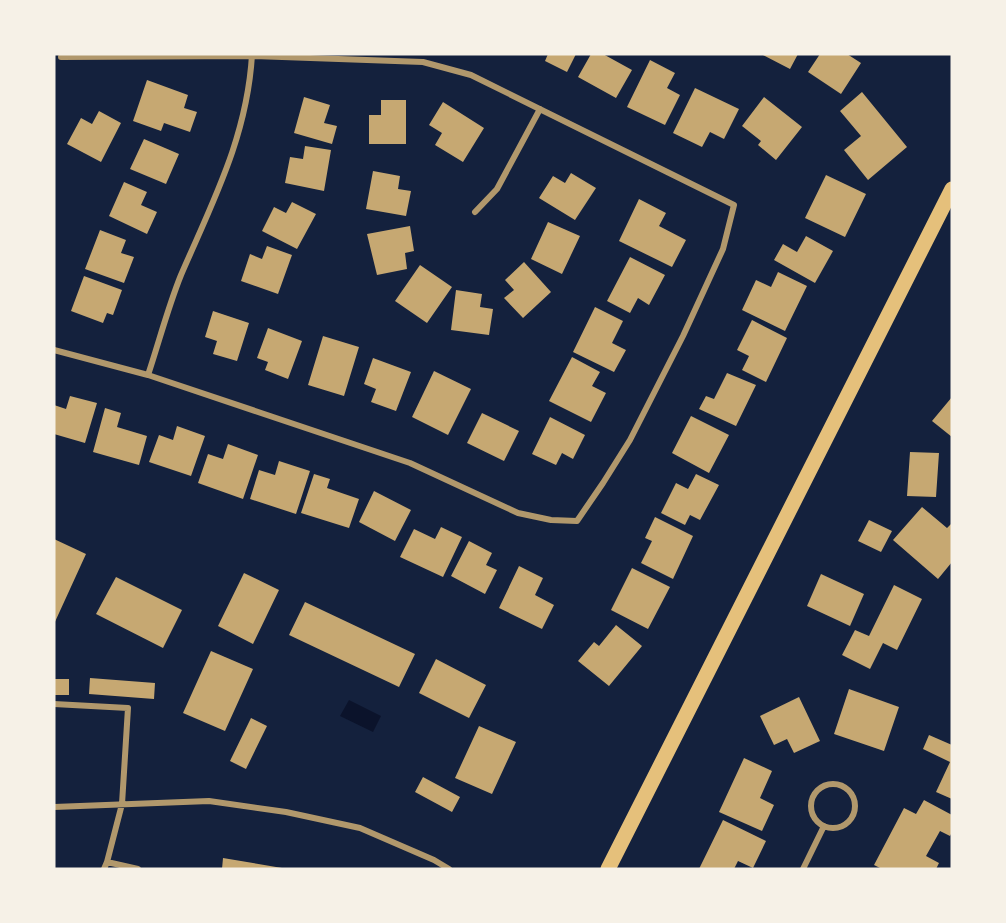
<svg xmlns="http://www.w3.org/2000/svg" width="1006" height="923" viewBox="0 0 1006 923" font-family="Inter,sans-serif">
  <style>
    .water { fill: #0b132b }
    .building { fill: #c6a872 }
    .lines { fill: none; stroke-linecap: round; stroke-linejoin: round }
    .minor { stroke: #b1986c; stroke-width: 6 }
    .primary { stroke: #e5c07b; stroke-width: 15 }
  </style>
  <rect width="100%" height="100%" fill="#14213d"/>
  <path class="water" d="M349,700L381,716L373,732L340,716Z"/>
  <path class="building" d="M548,54H576L567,72L545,61Z
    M591,54H603L632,70L616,98L578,77Z
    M761,54H798L790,69Z
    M820,54H847L861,63L841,94L808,72Z
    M650,60L675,73L667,88L680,95L665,125L627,107Z
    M147,80L188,95L184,108L197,112L190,132L164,123L161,131L133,121Z
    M695,88L739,109L724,139L710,132L702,147L673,133Z
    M862,92L907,147L868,180L844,150L861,136L840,111Z
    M304,97L330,105L324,123L337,126L332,144L294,133Z
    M764,97L802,127L776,160L758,145L761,141L742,126Z
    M381,100H406V144H369V115H381Z
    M443,102L484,128L463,162L435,145L442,133L429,125Z
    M99,111L121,123L101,162L67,144L81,118L92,124Z
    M144,139L179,154L166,184L130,169Z
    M305,146L331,150L324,191L285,183L290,157L303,159Z
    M373,171L400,176L398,189L411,191L406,216L366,209Z
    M571,173L596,188L575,220L539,198L553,176L565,183Z
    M826,175L866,194L845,237L805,218Z
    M124,182L147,192L141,205L157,212L147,234L109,216Z
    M639,199L666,213L659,226L686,240L672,267L619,241Z
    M292,202L316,214L297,249L262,231L274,207L286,213Z
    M548,222L580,236L562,274L531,259Z
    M410,226L414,251L405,253L407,269L377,275L367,234Z
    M100,230L126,240L121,253L134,257L124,283L85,269Z
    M806,236L833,251L815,283L774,260L783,244L797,252Z
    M267,246L292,255L278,294L241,281L250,254L262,259Z
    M630,257L665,275L649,305L638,298L630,313L607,301Z
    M524,262L551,292L523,318L504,298L514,290L505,280Z
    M420,265L452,287L427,323L395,301Z
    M778,272L807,286L785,331L742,310L756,280L771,287Z
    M84,276L122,290L113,315L107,313L103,323L71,311Z
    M456,290L482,294L480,307L493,309L489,335L451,330Z
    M595,307L623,321L612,343L626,350L614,372L573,352Z
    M213,311L249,323L237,361L213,354L217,341L205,337Z
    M752,320L787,338L766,382L742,370L749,356L737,350Z
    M268,328L302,341L288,379L265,370L268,362L257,358Z
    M323,336L359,347L344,396L308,385Z
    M572,357L600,372L592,386L606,393L591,422L549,401Z
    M373,358L411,372L396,411L371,402L376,389L364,384Z
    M434,371L471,389L448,435L412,417Z
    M727,373L756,385L736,426L699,409L706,396L714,399Z
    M70,396L97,403L85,443L54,434V405L66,409Z
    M952,397V437L932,421Z
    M105,408L121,413L117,427L147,436L139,465L93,452Z
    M482,413L519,431L504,461L467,443Z
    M691,416L729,435L709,473L672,453Z
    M550,417L585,435L573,459L562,453L556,465L532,454Z
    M177,426L205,436L191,476L149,462L159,435L173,440Z
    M228,444L258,455L243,499L198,483L208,454L223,459Z
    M910,452L939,453L936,497L907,496Z
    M279,461L310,471L296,514L250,499L259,470L275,475Z
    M314,474L330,479L327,488L359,499L349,528L301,513Z
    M696,474L719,485L700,520L690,515L685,525L661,513L676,483L688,489Z
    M374,491L411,510L395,541L359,522Z
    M922,507L947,528L952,523V562L938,579L893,540Z
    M655,517L693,536L673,579L641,563L652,541L645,538Z
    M869,520L892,531L881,552L858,541Z
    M441,527L462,537L443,577L400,557L414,529L435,539Z
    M54,539L86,554L54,624Z
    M469,541L492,553L486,565L497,570L485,594L451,576Z
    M519,566L543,578L535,595L554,605L542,629L499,608Z
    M632,568L670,587L648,629L611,610Z
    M244,573L279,590L253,644L218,626Z
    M821,574L864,594L850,626L807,606Z
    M116,577L182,610L163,648L96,614Z
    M894,585L922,599L897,650L883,643L870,669L842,655L855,630L869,636Z
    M305,602L415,654L399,687L289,635Z
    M616,625L642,646L609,686L578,661L594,642L599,646Z
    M211,651L253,669L225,731L183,713Z
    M436,659L486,685L469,718L419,693Z
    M90,678L155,683L154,699L89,694Z
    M54,679H69V695H54Z
    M849,689L899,707L884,751L834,734Z
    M799,697L820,741L794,753L787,739L774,745L760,716Z
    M251,718L267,726L246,769L230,761Z
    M479,726L516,742L492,794L455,778Z
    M929,735L952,745V799L936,792L950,762L923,749Z
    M744,758L772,771L760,798L774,805L762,831L719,812Z
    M423,777L460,797L452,812L415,792Z
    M924,800L952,815V832L950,836L940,831L926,856L939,863L936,869H882L874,865L904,808L916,814Z
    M723,820L766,841L753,868L738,861L734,869H699Z
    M223,858L282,868V869H222Z"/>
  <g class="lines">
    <path class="minor" d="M475,212L497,189L540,109
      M54,350L148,375L410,463L518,513L551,520L577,521L603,483L630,440L683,336L723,249L734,205L471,75L423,62L252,56L61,57
      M148,375C159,342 168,307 181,275C213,201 247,137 252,55
      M54,704L128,708L122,804L107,862L104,869
      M811 806a22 22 0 1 1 44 0a22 22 0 1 1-44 0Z
      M54,807L209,801L286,812L360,828L434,860L449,869
      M107,862L138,869
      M803,869L824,826"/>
    <path class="primary" d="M608,869L952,189"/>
  </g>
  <rect width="1006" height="923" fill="none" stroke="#f6f1e7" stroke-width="111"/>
</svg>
